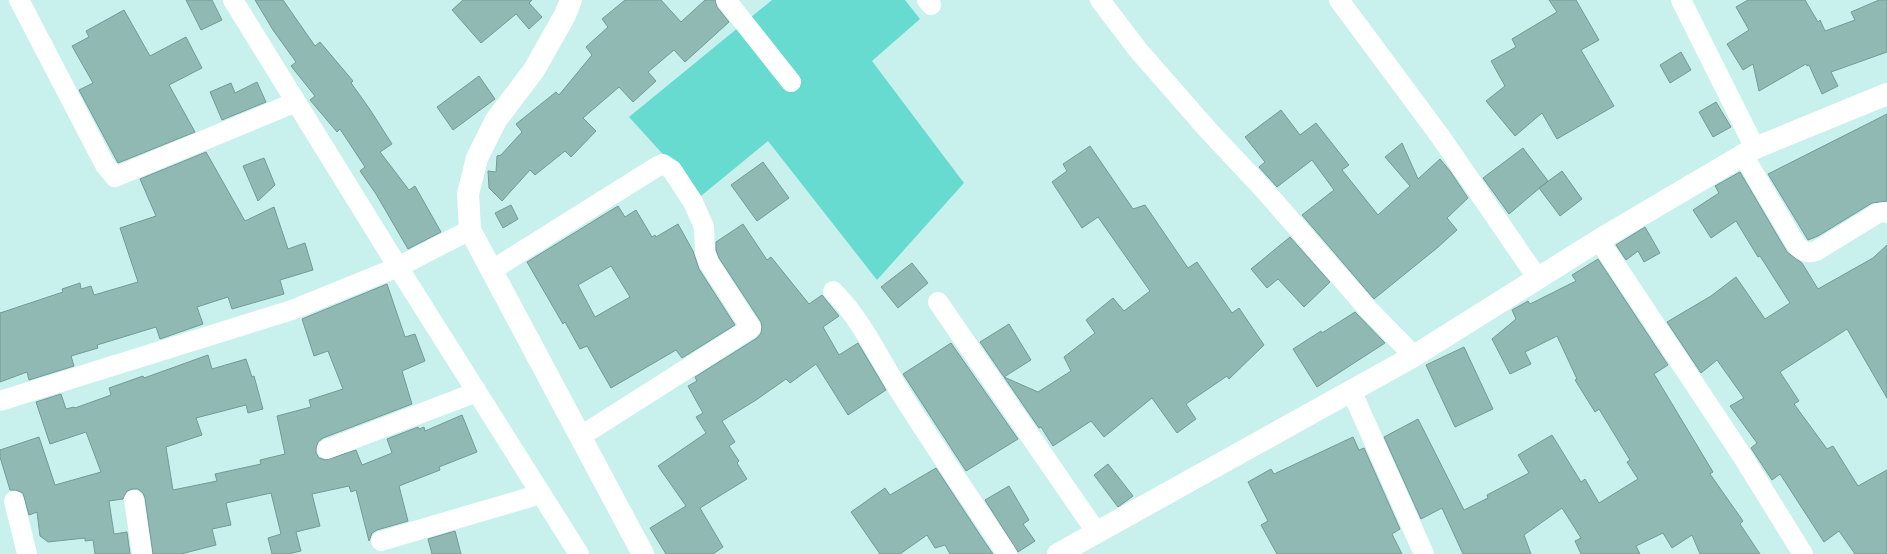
<svg xmlns="http://www.w3.org/2000/svg" width="1887" height="554" viewBox="0 0 1887 554" font-family="Arial,sans-serif">
  <style>
    .green { fill: #68dbd1 }
    .building { fill: #91b9b4; stroke: #739a96; fill-rule: evenodd }
    .lines { fill: none; stroke-linecap: round; stroke-linejoin: round }
    .minor { stroke: #fff; stroke-width: 20 }
    .major { stroke: #fff; stroke-width: 22 }
    .highway { stroke: #fff; stroke-width: 22 }
  </style>
  <rect width="100%" height="100%" fill="#c8f1ed"/>
  <path class="green" d="M772,0H905L920,19L872,61L964,183L877,280L768,141L701,196L629,117Z"/>
  <path class="building" d="M186,0H212L222,20L201,30Z
    M255,0H283L315,46L320,42L353,81L351,83L369,108L392,144L380,152L409,190L415,186L441,232L408,249L376,194L360,171L365,167L340,129L337,132L310,100L315,96L291,66L296,62L273,30Z
    M463,0H532L529,3L542,17L529,29L516,14L481,43L452,10Z
    M625,0H661L681,22L705,0H715L717,7L729,22L685,62L674,50L648,72L656,81L633,102L619,87L583,118L596,131L571,157L565,151L535,175L530,170L502,201L489,188L488,171L496,172L497,156L501,155L522,132L516,124L556,92L559,95L592,55L586,47L608,27L602,19Z
    M1549,0H1576L1599,40L1581,50L1614,106L1557,139L1542,113L1515,136L1486,101L1505,86L1491,61L1516,47L1512,39L1557,12Z
    M1748,0H1805L1818,22L1820,20L1825,31L1855,20L1851,12L1879,0H1887V52L1831,72L1838,86L1822,94L1809,65L1807,66L1806,64L1759,91L1753,64L1743,70L1727,44L1749,30L1736,7Z
    M124,10L150,56L186,37L202,68L169,85L195,132L118,163L79,90L93,83L72,46L89,37L86,31Z
    M1681,52L1691,70L1670,83L1660,65Z
    M479,76L495,99L453,130L437,107Z
    M257,82L266,102L222,120L210,92L231,83L235,93Z
    M1716,102L1731,127L1713,137L1699,112Z
    M1281,110L1300,135L1316,123L1349,165L1342,170L1378,215L1410,186L1385,157L1402,143L1418,179L1440,159L1450,171L1468,198L1447,218L1457,230L1437,248L1374,299L1302,215L1334,190L1312,160L1277,187L1259,167L1265,162L1245,137Z
    M1887,114V201L1872,203L1818,236L1808,240L1768,174Z
    M1090,146L1133,209L1145,205L1188,268L1197,262L1232,313L1239,308L1264,345L1229,379L1227,376L1186,404L1196,419L1177,433L1152,398L1104,437L1091,421L1053,446L1041,427L1039,428L1004,377L1038,392L1071,371L1064,357L1095,333L1086,320L1113,298L1124,311L1150,291L1098,217L1082,228L1052,182L1067,171L1063,164Z
    M1523,148L1548,181L1509,214L1483,178Z
    M206,152L245,221L274,207L288,249L305,243L313,270L280,280L284,294L232,309L228,297L197,307L203,324L160,339L156,327L97,345L98,348L71,356L74,366L29,380L27,372L0,382V313L63,292L62,289L80,283L81,289L91,286L94,295L138,282L120,228L156,216L140,179Z
    M264,158L275,185L258,201L243,166Z
    M763,162L789,198L757,221L731,185Z
    M1562,171L1582,199L1560,216L1539,188Z
    M1740,172L1787,252L1802,263L1818,289L1873,258L1887,245V398L1847,329L1780,372L1799,401L1794,404L1827,449L1833,446L1858,486L1887,470V554H1855L1839,531L1824,542L1780,474L1772,480L1751,448L1757,443L1730,406L1744,398L1717,360L1701,373L1667,322L1711,296L1736,277L1765,319L1790,303L1760,256L1758,257L1736,221L1711,238L1693,210L1719,193L1715,186Z
    M511,205L518,219L503,228L495,213Z
    M618,206L625,217L636,210L652,237L655,235L656,237L678,224L693,251L699,269L735,325L682,358L676,350L611,388L587,346L580,349L565,322L563,324L527,262ZM611,266L630,297L595,317L578,285Z
    M743,224L767,260L771,257L809,304L822,295L839,316L823,327L839,355L858,343L886,390L848,415L816,364L790,383L786,379L756,400L722,421L735,442L729,446L739,461L737,463L747,479L700,508L723,547L713,554H666L650,528L686,506L658,466L706,433L696,417L703,413L688,386L697,381L695,377L757,338L761,333L762,327L761,322L719,258L716,250V242Z
    M1645,227L1660,253L1644,262L1638,251L1626,260L1616,245Z
    M1290,237L1330,282L1304,307L1278,279L1267,288L1251,269Z
    M1598,259L1668,365L1654,374L1713,472L1710,474L1743,521L1740,524L1760,554H1700L1692,535L1672,548L1663,533L1636,546L1640,554H1581L1575,541L1581,538L1562,508L1524,535L1531,554H1463L1442,508L1421,519L1384,437L1418,419L1464,510L1488,498L1487,495L1529,473L1518,455L1552,435L1581,482L1585,479L1599,503L1638,479L1627,462L1630,460L1599,409L1595,412L1575,380L1577,379L1557,336L1525,352L1531,364L1510,374L1492,339L1516,319L1512,310L1528,301L1530,304L1576,281L1572,275Z
    M912,263L928,283L898,308L881,287Z
    M387,284L405,337L415,334L425,361L402,371L412,404L323,438L318,442L316,448V453L319,458L326,460L356,450L362,465L392,453L387,439L418,427L419,429L424,427L425,431L462,415L477,452L439,467L440,470L399,486L408,521L377,530L372,533L369,541L356,490L351,492L349,486L312,494L320,526L296,532L301,551L288,554H272L268,538L281,534L271,493L226,503L231,525L212,529L216,545L181,554H153L145,498L143,493L138,489H133L127,491L123,499L109,501L114,534L127,532L130,554H95L93,540L85,541V538L48,542L40,536L37,512L29,515L23,493L16,490H10L0,457V450L39,437L55,485L101,472L86,432L50,444L36,402L61,394L66,409L74,407L75,408L111,395L109,388L143,376L144,378L208,355L212,369L246,359L252,377L254,376L263,409L248,413L246,405L196,418L202,435L166,447L173,490L217,481L215,474L261,464L260,460L285,454L277,416L311,407L309,400L343,389L328,351L314,356L302,319Z
    M1355,312L1385,343L1317,387L1293,349L1321,331L1322,333Z
    M1009,324L1031,360L1004,377L980,342Z
    M951,343L1018,439L966,471L903,374Z
    M1464,347L1493,409L1455,427L1426,365Z
    M1353,437L1359,450L1364,448L1400,529L1392,534L1402,554H1277L1261,525L1268,521L1248,482L1271,469L1274,474Z
    M1108,464L1133,496L1118,507L1094,475Z
    M936,468L984,541L993,554H950L945,545L935,548L927,535L900,554H880L851,512L885,488L890,495Z
    M1009,486L1029,520L1023,524L1035,541L1018,552L985,500Z
    M455,531L461,554H432L428,539Z"/>
  <g class="lines">
    <path class="minor" d="M19,0L105,165L115,177L296,102
      M233,0L398,267L579,554
      M726,0L791,82
      M927,0L931,5
      M1100,0L1138,50L1208,130L1267,193L1368,309L1414,356
      M1339,0L1440,136L1538,279
      M1681,0L1755,148
      M1743,155L1797,246C1803,252 1808,254 1816,251L1878,213L1884,212L1887,213
      M1599,240L1741,454L1803,554
      M492,270L658,166L663,164L672,170L693,202L704,227L705,252L709,263L751,328L581,436
      M833,291C862,320 880,360 902,395C936,449 972,501 1007,554
      M938,302L1097,533
      M1351,390L1424,554
      M0,401L292,310L398,267L470,230
      M327,449L477,392
      M134,500L142,554
      M14,501L27,554
      M381,541L541,494"/>
    <path class="major" d="M571,0L565,15L534,70L496,120L477,158L468,194L470,230L643,554"/>
    <path class="highway" d="M1058,554L1414,356L1599,240L1755,148L1887,94"/>
  </g>
</svg>
